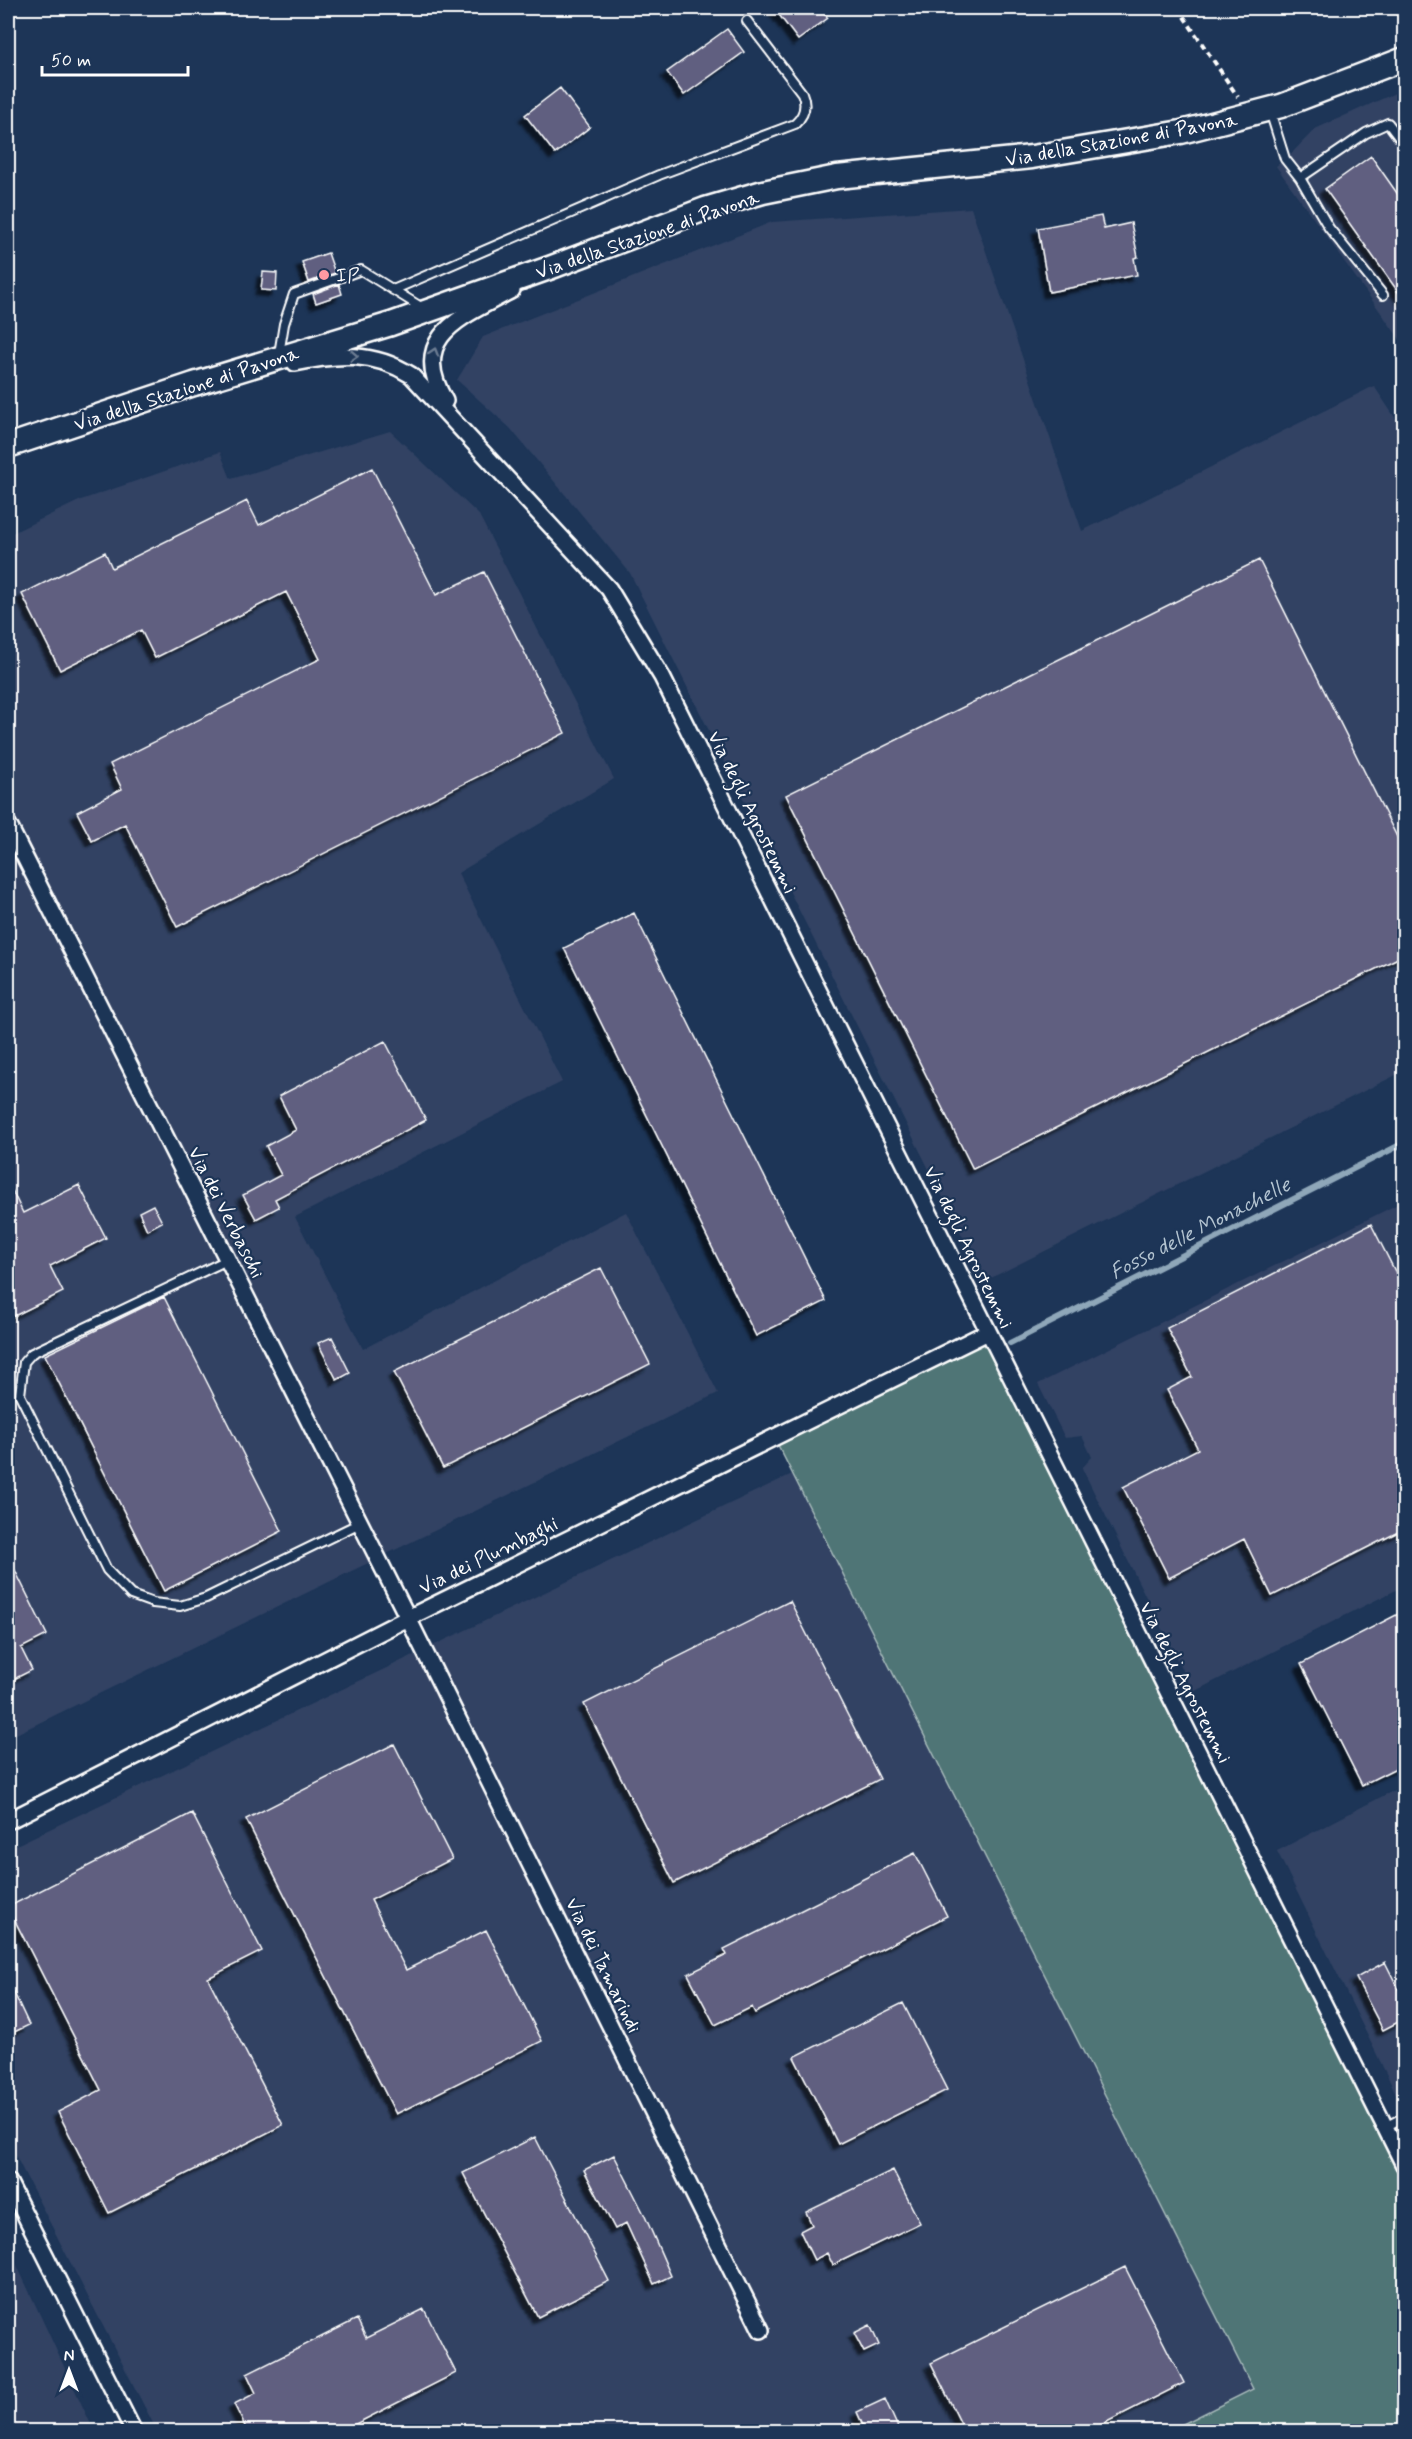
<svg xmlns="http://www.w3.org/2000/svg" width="1412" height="2439" viewBox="0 0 1412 2439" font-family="Mynerve,sans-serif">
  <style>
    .built { fill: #314263 }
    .green { fill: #4f7476; stroke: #a7baba; stroke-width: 1.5 }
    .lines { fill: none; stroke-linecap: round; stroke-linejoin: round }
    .stream { stroke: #8fa7b9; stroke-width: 6 }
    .building { fill: #605f80; stroke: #fff; stroke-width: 1.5; filter: url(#shadow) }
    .lane-casing { stroke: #fff; stroke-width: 12 }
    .street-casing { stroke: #fff; stroke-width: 20 }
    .secondary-casing { stroke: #fff; stroke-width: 27 }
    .path { stroke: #fff; stroke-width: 4; stroke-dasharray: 6 4.5; stroke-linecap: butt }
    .lane { stroke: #1d3557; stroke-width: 8 }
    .street { stroke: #1d3557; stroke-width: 15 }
    .secondary { stroke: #1d3557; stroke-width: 22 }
    .oneway { stroke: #6c7c92 }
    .poi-dot { fill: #ff9aa2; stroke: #1d3557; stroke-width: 2 }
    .labels { text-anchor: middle; stroke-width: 4.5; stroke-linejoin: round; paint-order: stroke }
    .street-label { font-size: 20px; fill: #fff; stroke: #1d3557 }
    .poi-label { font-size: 20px; fill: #fff; stroke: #1d3557; text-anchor: start }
    .water-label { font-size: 21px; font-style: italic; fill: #b4c4d1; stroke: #1d3557 }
  </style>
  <defs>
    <filter id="shadow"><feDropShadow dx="-5.5" dy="5.5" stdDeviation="1.5" flood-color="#0009"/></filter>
  </defs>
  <rect width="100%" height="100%" fill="#1d3557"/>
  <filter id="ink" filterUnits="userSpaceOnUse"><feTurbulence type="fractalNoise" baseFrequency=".0167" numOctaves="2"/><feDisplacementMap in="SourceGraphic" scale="12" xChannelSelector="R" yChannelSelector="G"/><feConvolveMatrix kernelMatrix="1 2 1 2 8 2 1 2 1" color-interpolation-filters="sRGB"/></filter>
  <g filter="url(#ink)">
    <path class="built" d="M1404,89V345L1276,166L1288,157L1315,129Z
      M971,208L1082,531L1374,386L1404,431V1071L985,1281L630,573L510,428L457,380L483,337L772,222Z
      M390,431L479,515L614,779L458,873L562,1082L295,1217L363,1349L626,1212L718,1393L8,1738V535L81,500L220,452L231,479Z
      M1404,1201V1586L1193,1692L1082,1468L1092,1457L1082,1436L1065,1438L1038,1384Z
      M792,1474L1253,2390L1169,2432L157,2431L8,2141V1849Z
      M1404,1785V2110L1277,1851Z
      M8,2246L94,2431H8Z"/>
    <path class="green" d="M988,1332L1404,2165V2431H1169L1253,2389L774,1437Z"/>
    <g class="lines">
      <path class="stream" d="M1010,1343L1404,1143"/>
    </g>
    <path class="building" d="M774,8H820L828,18L798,40Z
      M727,29L744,52L684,95L667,72Z
      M560,88L590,127L555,154L525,115Z
      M1371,156L1404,203V300L1325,189Z
      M1101,216L1104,229L1131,223L1138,257L1134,258L1137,275L1049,292L1038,228Z
      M328,253L335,273L309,282L302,262Z
      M263,272L277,273L276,291L261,290Z
      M339,284L342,294L316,303L313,294Z
      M372,468L436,595L484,572L565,733L177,927L125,824L92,841L77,812L122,789L110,764L320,659L286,592L155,658L141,630L60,670L22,594L105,552L112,568L247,501L259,525Z
      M1259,560L1404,851V955L973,1169L786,795Z
      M634,913L826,1301L756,1336L564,948Z
      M385,1041L426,1120L275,1199L279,1207L256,1219L243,1195L281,1175L266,1146L296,1130L279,1096Z
      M8,1182L23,1213L79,1185L106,1238L50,1266L63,1292L8,1319Z
      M153,1205L162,1222L147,1230L139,1212Z
      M1371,1224L1404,1289V1529L1272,1596L1244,1539L1169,1578L1123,1487L1198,1449L1167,1390L1192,1377L1167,1328Z
      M601,1268L650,1364L443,1468L394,1372Z
      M164,1297L282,1531L164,1591L45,1355Z
      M332,1337L350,1373L337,1380L318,1343Z
      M8,1556L47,1635L21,1648L32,1670L8,1682Z
      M790,1601L880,1779L674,1883L584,1704Z
      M1404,1611V1764L1362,1785L1301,1664Z
      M394,1744L452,1859L371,1900L406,1970L486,1930L542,2041L396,2114L246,1819Z
      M192,1813L262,1951L208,1978L283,2125L109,2213L58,2112L101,2090L8,1907Z
      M915,1853L947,1916L755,2013L752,2007L715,2025L688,1974L727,1955L724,1949Z
      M1385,1962L1404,2000V2019L1383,2030L1356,1978Z
      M8,1980L29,2025L8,2035Z
      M903,2003L947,2090L838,2144L794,2057Z
      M535,2137L609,2281L538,2317L463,2173Z
      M614,2155L644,2214L671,2276L654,2284L626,2223L615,2229L584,2170Z
      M893,2170L920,2223L833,2265L827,2253L814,2260L800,2231L812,2225L806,2212Z
      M1125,2267L1184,2383L1087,2432H965L931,2363Z
      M424,2309L456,2373L340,2432H248L234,2404L256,2393L247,2374L357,2319L366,2338Z
      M870,2325L879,2345L864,2352L854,2333Z
      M885,2399L900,2432H866L857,2412Z"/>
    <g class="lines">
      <defs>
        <path id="lane" d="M1270,111L1285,159L1300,178L1366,133L1388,123L1404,144
          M1300,178L1329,228L1383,295
          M393,290L659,175L795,124C805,115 807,105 802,93L747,21
          M279,354L284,324L294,294L361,270L424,309
          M227,1260L32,1353L24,1362L20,1395L107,1570L131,1595L153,1603L180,1606L206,1598L360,1523
          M1385,2127L1404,2117"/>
        <path id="street" d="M295,363C337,354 373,351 411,375L609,589L662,677L1404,2165
          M445,401C407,335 463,317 512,290
          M8,824L408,1618L761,2330
          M8,1821L408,1618L988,1332
          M8,2181L134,2432"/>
        <path id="secondary" d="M8,446L194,384L391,324L552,267L705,209L763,192L837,177L1032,157L1181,132L1281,106L1404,59"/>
      </defs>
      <use href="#lane" class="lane-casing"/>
      <use href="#street" class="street-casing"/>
      <use href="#secondary" class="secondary-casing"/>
      <path class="path" d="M1178,8L1238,97"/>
      <use href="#lane" class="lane"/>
      <use href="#street" class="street"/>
      <use href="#secondary" class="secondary"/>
    </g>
    <defs><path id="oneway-chevron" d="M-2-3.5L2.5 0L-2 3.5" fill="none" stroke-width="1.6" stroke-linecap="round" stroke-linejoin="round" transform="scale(1.5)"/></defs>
    <g class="oneway">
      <use href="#oneway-chevron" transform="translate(434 352) rotate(-73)"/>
      <use href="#oneway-chevron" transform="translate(354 356) rotate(3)"/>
    </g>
  </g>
  <circle class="poi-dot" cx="324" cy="275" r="6"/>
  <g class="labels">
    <g class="street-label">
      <text transform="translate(1121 139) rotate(-10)" y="7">Via della Stazione di Pavona</text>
      <text transform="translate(647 234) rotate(-19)" y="7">Via della Stazione di Pavona</text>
      <text transform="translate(186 388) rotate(-18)" y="7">Via della Stazione di Pavona</text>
      <text transform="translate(753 812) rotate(64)" y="7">Via degli Agrostemmi</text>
      <text transform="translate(227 1212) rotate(63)" y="7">Via dei Verbaschi</text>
      <text transform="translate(969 1247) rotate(64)" y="7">Via degli Agrostemmi</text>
      <text transform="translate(488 1555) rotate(-26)" y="7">Via dei Plumbaghi</text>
      <text transform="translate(1186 1682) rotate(63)" y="7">Via degli Agrostemmi</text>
      <text transform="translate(604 1965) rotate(64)" y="7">Via dei Tamarindi</text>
    </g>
    <g class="poi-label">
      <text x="336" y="282">IP</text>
    </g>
    <g class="water-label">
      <text transform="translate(1200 1228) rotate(-27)" y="7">Fosso delle Monachelle</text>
    </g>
  </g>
  <rect width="1412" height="2439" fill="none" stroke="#1d3557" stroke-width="30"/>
  <rect x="15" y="15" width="1382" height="2409" fill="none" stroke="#fff" stroke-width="2" filter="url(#ink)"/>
  <g transform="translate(69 2370)" stroke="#1d3557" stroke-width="4.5" paint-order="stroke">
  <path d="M0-4.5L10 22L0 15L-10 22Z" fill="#ffffff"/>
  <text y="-9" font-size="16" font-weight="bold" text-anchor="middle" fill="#ffffff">N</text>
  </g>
  <path d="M42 66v9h146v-9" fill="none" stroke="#ffffff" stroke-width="3"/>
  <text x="51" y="66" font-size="18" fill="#ffffff" stroke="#1d3557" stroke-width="4.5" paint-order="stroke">50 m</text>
</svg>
